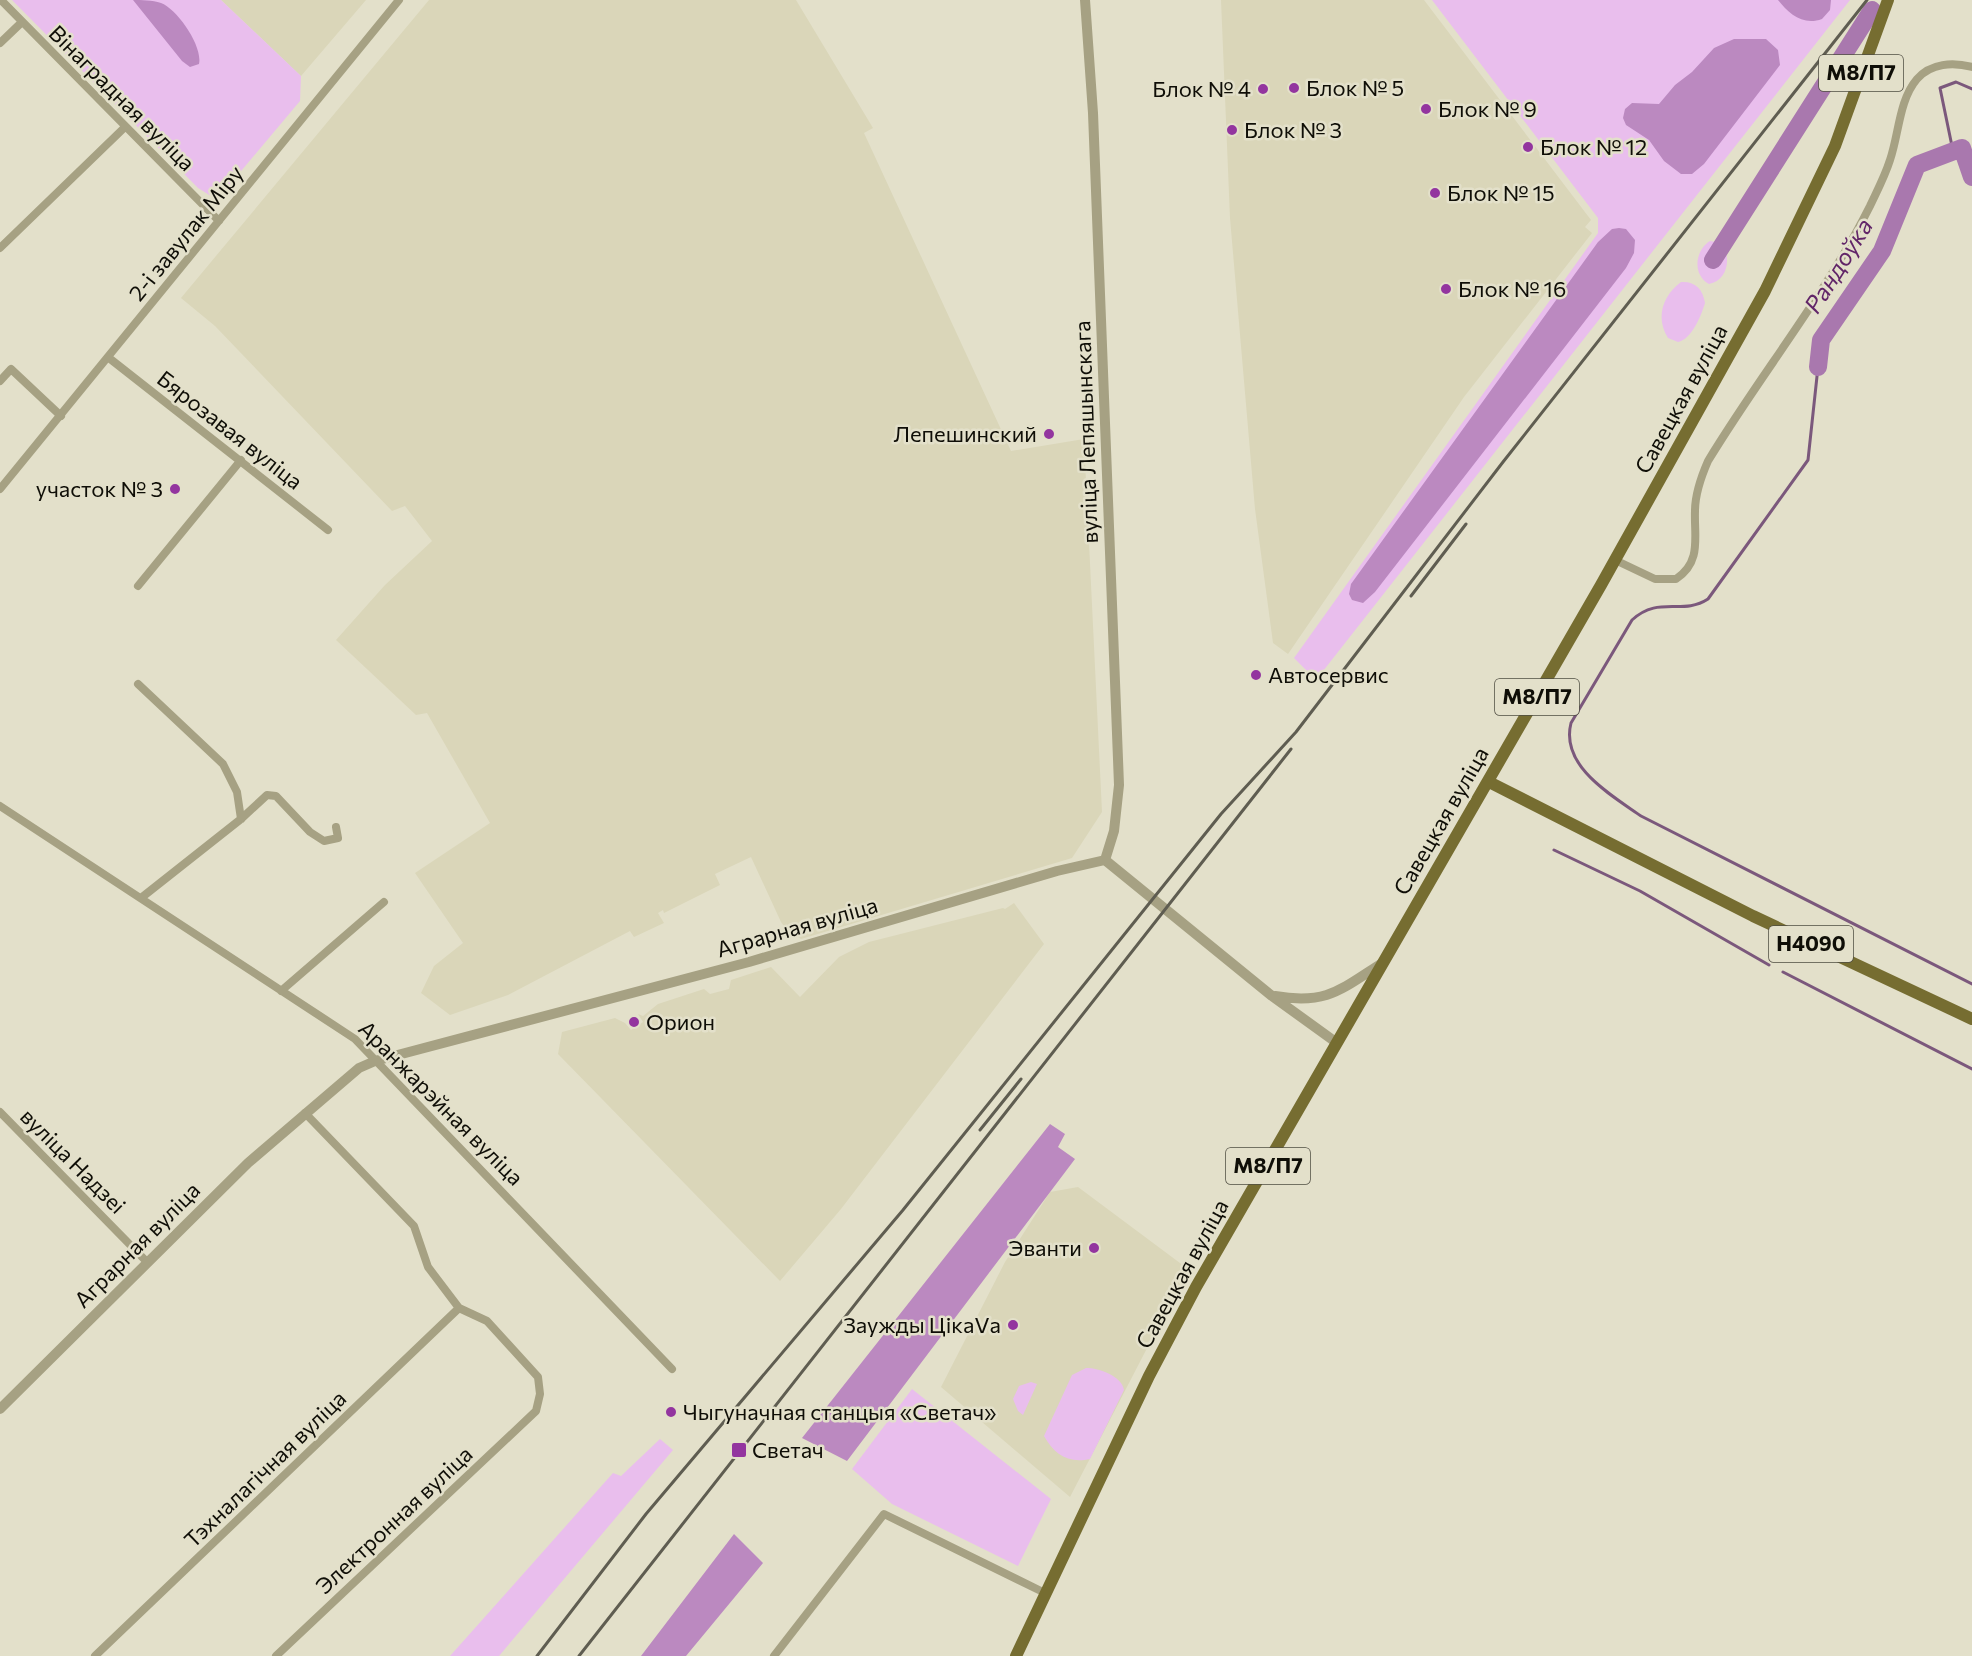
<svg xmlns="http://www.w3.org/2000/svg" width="1972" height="1656" viewBox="0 0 1972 1656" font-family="Commissioner,sans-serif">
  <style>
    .built { fill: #dad6b9 }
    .green { fill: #e9beed }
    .forest { fill: #bb89c0 }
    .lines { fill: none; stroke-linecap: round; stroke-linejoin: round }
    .stream { stroke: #7b587c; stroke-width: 3 }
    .river { stroke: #a978ae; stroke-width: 18 }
    .minor { stroke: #a6a183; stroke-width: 8 }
    .tertiary { stroke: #a6a183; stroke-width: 10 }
    .primary { stroke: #766d31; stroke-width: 12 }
    .rail { stroke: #5f5d51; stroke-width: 3 }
    .poi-dot { fill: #93359f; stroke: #e3e0ca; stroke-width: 2 }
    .labels { text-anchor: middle; stroke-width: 5; stroke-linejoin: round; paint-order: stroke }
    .shield { fill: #e3e0ca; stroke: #4f4d42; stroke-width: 1.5 }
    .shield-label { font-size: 21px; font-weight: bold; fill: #0f0e07 }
    .poi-label { font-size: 22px; fill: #0f0e07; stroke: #e3e0ca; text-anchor: start }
    .street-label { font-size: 22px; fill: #0f0e07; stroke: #e3e0ca }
    .water-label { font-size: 24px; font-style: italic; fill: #612568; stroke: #e3e0ca }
  </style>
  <rect width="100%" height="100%" fill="#e3e0ca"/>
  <path class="built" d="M221,0H366L301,76Z
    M429,0H796L873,128L864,133L1011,451L1084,439L1102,812L1072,858L801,939L786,929L781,922L751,857L715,874L720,885L664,913L663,910L658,913L664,923L634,937L630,931L508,995L450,1015L421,993L434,966L463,943L415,873L490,823L427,713L416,715L336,640L385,585L432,541L405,506L392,511L215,326L181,298Z
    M1221,0H1424L1591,220L1585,227L1592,233L1464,397L1288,654L1273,643L1255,509L1230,218Z
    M1014,903L1044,944L841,1209L780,1281L558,1054L562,1032L615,1018L625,1023L631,1030L643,1022L638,1014L643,1016L658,1004L704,989L710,994L729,989L731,980L771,967L800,997L839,957L869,942L1003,908L1005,909Z
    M1078,1187L1188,1269L1070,1497L941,1387L1005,1262L1050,1192Z"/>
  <path class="green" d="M12,0H221L301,76L300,101L226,189L211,196L198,188Z
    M1432,0H1850L1316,680L1294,658L1598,233V218Z
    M1710,241L1721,243C1732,257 1728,280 1709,284C1692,275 1695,250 1710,241Z
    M1681,282C1695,281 1703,289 1705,303C1701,316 1692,339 1678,342L1668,338C1655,318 1663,295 1681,282Z
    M1086,1368C1099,1368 1122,1376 1124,1390L1090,1459C1068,1464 1054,1454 1044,1436L1072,1375Z
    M1031,1382L1037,1384L1023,1415L1018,1411L1013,1399L1019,1386Z
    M912,1389L1051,1499L1018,1566L892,1504L852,1469Z
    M660,1439L673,1450L499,1656H450L613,1473L621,1476Z"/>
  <path class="forest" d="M133,0C142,0 152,0 161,3C177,9 203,46 199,64L190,67L182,61Z
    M1778,0H1831L1830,10L1822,19C1803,26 1789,14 1778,0Z
    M1734,39H1766L1778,50L1780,65L1704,164L1692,174H1681L1664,161L1649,140L1626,125L1623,118L1625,109L1632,103L1659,104L1675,85L1692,72L1714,48Z
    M1619,228L1626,229L1635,240L1634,253L1626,268L1375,592L1363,603L1352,600L1349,594L1351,584L1598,242L1612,229Z
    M1050,1124L1065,1134L1058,1147L1075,1159L847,1461L802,1438Z
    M734,1534L763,1563L686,1656H641Z"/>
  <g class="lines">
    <path class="stream" d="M1953,151L1940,88L1956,82L1972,89
      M1818,367L1808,460L1708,599C1682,616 1659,595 1632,620L1571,723C1560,766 1611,795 1641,816L1972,984
      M1554,850L1640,891L1769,965
      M1783,972L1972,1069"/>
    <path class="river" d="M1713,260L1872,10
      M1818,367L1821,340L1882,251L1917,165L1962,148L1972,177"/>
    <path class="minor" d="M1,0L219,221
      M0,43L22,22
      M0,248L125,127
      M109,358L328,530
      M0,381L11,369L61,416
      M0,489L399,0
      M1615,560L1655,579H1676C1702,562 1694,537 1695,511C1695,493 1701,477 1708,461C1760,375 1825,296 1870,206C1877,191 1885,176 1890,160C1899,134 1899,100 1917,79C1931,63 1953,62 1972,67
      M138,586L241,460
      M138,684L223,764L237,792L241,819
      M0,806L355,1039L672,1369
      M141,898L241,819L267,795L276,796L310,832L324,841L338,838L336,827
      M281,991L384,902
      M0,1112L146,1261
      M95,1656L459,1308
      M276,1656L536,1411L540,1394L538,1377L487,1321L459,1308L428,1267L414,1226L305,1113
      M774,1656L884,1514L1045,1593"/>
    <path class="tertiary" d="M1085,0L1093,113L1119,785L1114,831L1105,860
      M1105,860L1272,996L1337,1043
      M1275,996C1328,1005 1341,989 1384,962
      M0,1409L248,1163L359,1068L375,1061L749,962L1057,871L1105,860"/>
    <path class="primary" d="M1489,782L1753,916L1972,1019
      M1016,1656L1149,1376L1196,1287L1601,585L1765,291L1835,146L1888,0"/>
    <path class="rail" d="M1411,596L1466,524
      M980,1130L1021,1079
      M537,1656L646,1514L903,1210L1221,814L1296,732L1503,462L1867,0
      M579,1656L1291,749"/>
  </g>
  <g class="poi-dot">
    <circle cx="1294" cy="88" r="6"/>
    <circle cx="1263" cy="89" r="6"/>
    <circle cx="1426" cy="109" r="6"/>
    <circle cx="1232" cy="130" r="6"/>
    <circle cx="1528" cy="147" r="6"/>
    <circle cx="1435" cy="193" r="6"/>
    <circle cx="1446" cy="289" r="6"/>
    <circle cx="1049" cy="434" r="6"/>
    <circle cx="175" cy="489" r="6"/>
    <circle cx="1256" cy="675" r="6"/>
    <circle cx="634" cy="1022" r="6"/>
    <circle cx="1094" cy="1248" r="6"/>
    <circle cx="1013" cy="1325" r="6"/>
    <circle cx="671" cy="1412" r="6"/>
    <rect x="731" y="1442" width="16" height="16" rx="3"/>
  </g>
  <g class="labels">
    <g class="shield">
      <rect x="1819" y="55" width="84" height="36" rx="4.5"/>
      <rect x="1495" y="679" width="84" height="36" rx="4.5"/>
      <rect x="1769" y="926" width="84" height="36" rx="4.5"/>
      <rect x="1226" y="1148" width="84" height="36" rx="4.5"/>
    </g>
    <g class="shield-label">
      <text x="1861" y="80">М8/П7</text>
      <text x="1537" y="704">М8/П7</text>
      <text x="1811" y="951">Н4090</text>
      <text x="1268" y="1173">М8/П7</text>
    </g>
    <g class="poi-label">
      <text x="1306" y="96">Блок № 5</text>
      <text x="1251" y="97" text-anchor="end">Блок № 4</text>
      <text x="1438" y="117">Блок № 9</text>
      <text x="1244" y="138">Блок № 3</text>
      <text x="1540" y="155">Блок № 12</text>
      <text x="1447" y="201">Блок № 15</text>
      <text x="1458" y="297">Блок № 16</text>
      <text x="1037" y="442" text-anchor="end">Лепешинский</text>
      <text x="163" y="497" text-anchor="end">участок № 3</text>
      <text x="1268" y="683">Автосервис</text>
      <text x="646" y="1030">Орион</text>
      <text x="1082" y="1256" text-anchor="end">Эванти</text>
      <text x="1001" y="1333" text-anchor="end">Заужды ЦікаVа</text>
      <text x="683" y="1420">Чыгуначная станцыя «Светач»</text>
      <text x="752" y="1458">Светач</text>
    </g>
    <g class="street-label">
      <text transform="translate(122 98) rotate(45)" y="8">Вінаградная вуліца</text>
      <text transform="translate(186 233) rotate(-51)" y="8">2-і завулак Міру</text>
      <text transform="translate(1681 399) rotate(-61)" y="8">Савецкая вуліца</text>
      <text transform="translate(230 430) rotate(38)" y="8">Бярозавая вуліца</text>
      <text transform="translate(1086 432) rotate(-92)" y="8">вуліца Лепяшынскага</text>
      <text transform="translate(1441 821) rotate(-60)" y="8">Савецкая вуліца</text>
      <text transform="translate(797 927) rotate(-16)" y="8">Аграрная вуліца</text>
      <text transform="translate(441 1103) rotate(45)" y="8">Аранжарэйная вуліца</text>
      <text transform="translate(73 1161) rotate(45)" y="8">вуліца Надзеі</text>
      <text transform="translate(137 1245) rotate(-45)" y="8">Аграрная вуліца</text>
      <text transform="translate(1182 1274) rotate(-61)" y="8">Савецкая вуліца</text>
      <text transform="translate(265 1469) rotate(-44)" y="8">Тэхналагічная вуліца</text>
      <text transform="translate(394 1520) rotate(-43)" y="8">Электронная вуліца</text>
    </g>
    <g class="water-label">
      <text transform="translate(1839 266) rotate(-58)" y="8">Рандоўка</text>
    </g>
  </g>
</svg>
